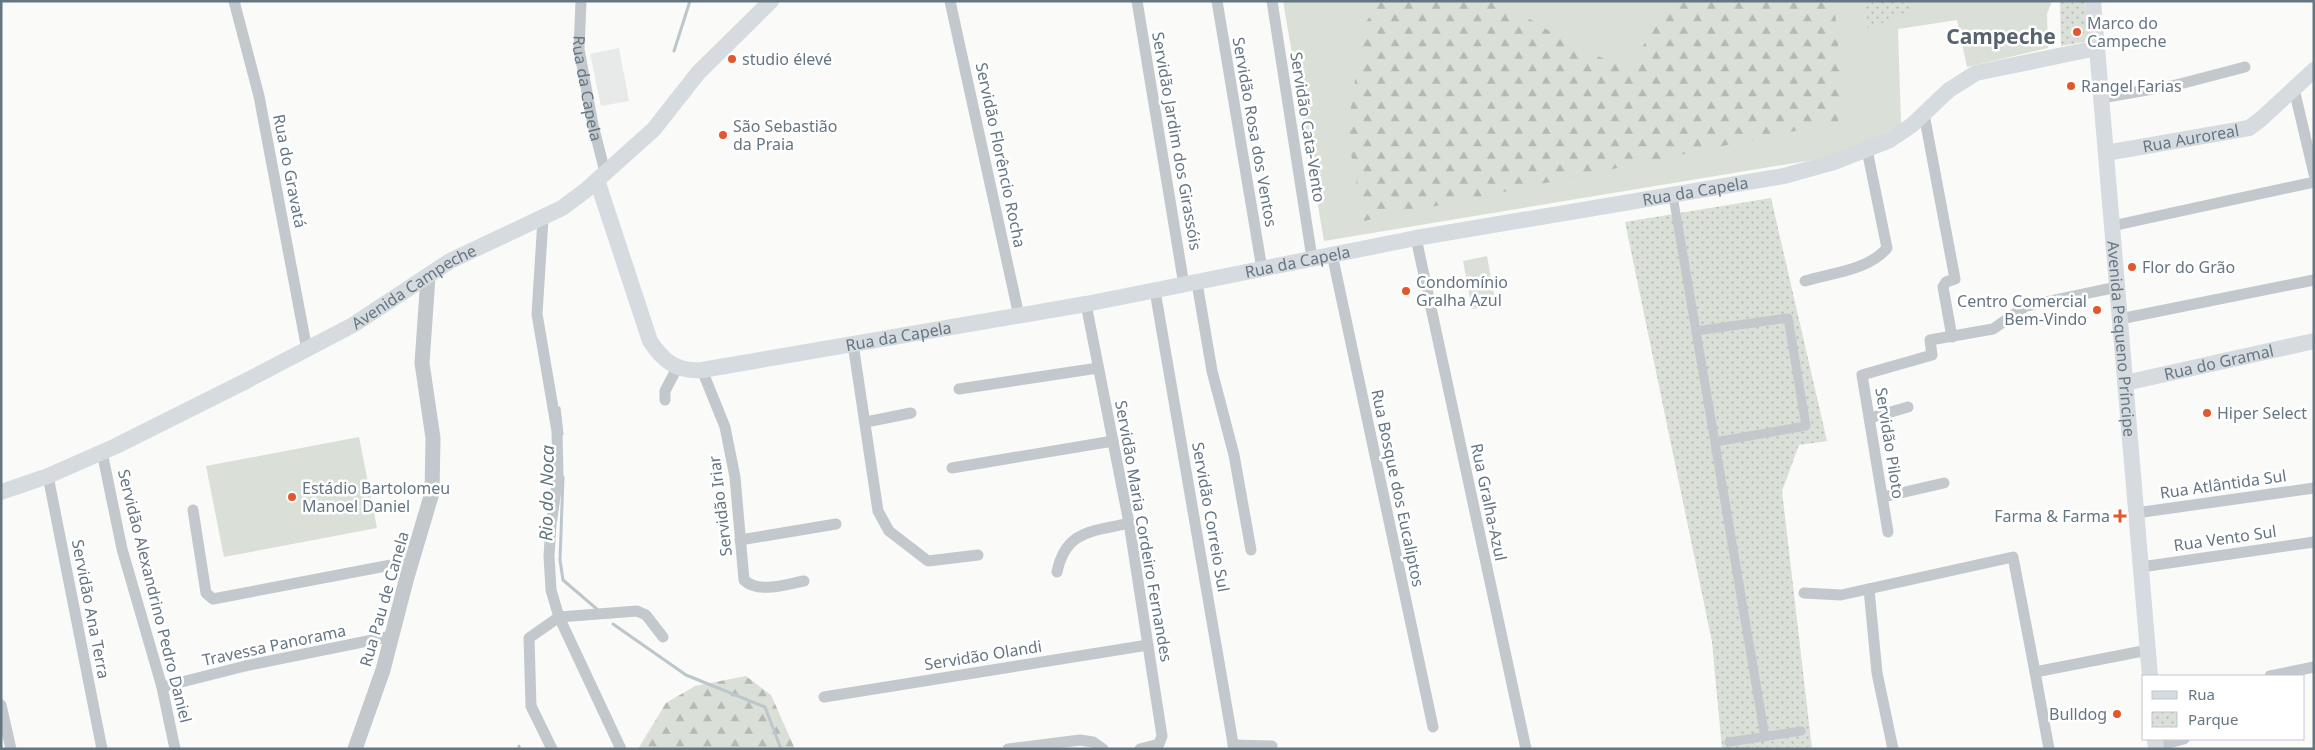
<svg xmlns="http://www.w3.org/2000/svg" width="2315" height="750" viewBox="0 0 2315 750" font-family="'Noto Sans',sans-serif">
  <style>
    .built { fill: #e8e9e9 }
    .grass { fill: #dadfd7 }
    .forest { fill: url(#forest-firs) }
    .park { fill: url(#park-dots) }
    .lines { fill: none; stroke-linecap: round; stroke-linejoin: round }
    .stream { stroke: #bbc7cb; stroke-width: 3 }
    .pedestrian { stroke: #c3c8cc; stroke-width: 9 }
    .minor { stroke: #c3c8cc; stroke-width: 11 }
    .tertiary { stroke: #c3c8cc; stroke-width: 15 }
    .secondary { stroke: #d6dbdf; stroke-width: 16 }
    .poi-dot { fill: #e4572e; stroke: #fff; stroke-width: 2 }
    .labels { text-anchor: middle; stroke-width: 5; stroke-linejoin: round; paint-order: stroke }
    .poi-label { font-size: 16px; fill: #657683; stroke: #fff; text-anchor: start }
    .street-label { font-size: 16px; fill: #657683; stroke: #fff }
    .water-label { font-size: 18px; font-style: italic; fill: #60757c; stroke: #fff }
    .district-label { font-size: 21px; font-weight: bold; fill: #57646e; stroke: #fff }
  </style>
  <defs>
    <pattern id="forest-firs" width="22" height="20" patternUnits="userSpaceOnUse" patternTransform="scale(1.25)"><rect width="22" height="20" fill="#dadfd7"/><path d="M5 1l3.5 6h-7zM16 11l3.5 6h-7z" fill="#b4b9b4"/></pattern>
    <pattern id="park-dots" width="8" height="8" patternUnits="userSpaceOnUse" patternTransform="scale(1.25)"><rect width="8" height="8" fill="#dadfd7"/><path d="M2 2h.1M6 6h.1" fill="none" stroke="#b4b9b4" stroke-width="1.8" stroke-linecap="round"/></pattern>
  </defs>
  <rect width="100%" height="100%" fill="#fafaf8"/>
  <path class="built" d="M619,48L629,101L601,106L590,54Z"/>
  <path class="grass" d="M1283,1H2052L2047,14L2048,48L1967,67L1957,20L1898,29L1901,124L1870,144L1830,157L1324,241Z
    M1487,256L1496,305L1472,309L1463,261Z
    M359,437L377,528L224,557L206,466Z"/>
  <path class="forest" d="M1381,1H1500L1574,46L1631,70L1666,1H1834L1841,73L1838,122L1364,221L1347,134L1363,26Z
    M746,676L771,695L795,749H638L666,703L695,686Z"/>
  <path class="park" d="M1865,1H1911L1912,9L1868,30Z
    M2060,1H2085L2089,41L2061,46Z
    M1771,198L1827,441L1799,445L1782,491L1812,749H1722L1712,642L1625,222Z"/>
  <g class="lines">
    <path class="stream" d="M674,51L690,1
      M559,408L562,434
      M563,477L560,560L563,580L598,610
      M613,624L686,675L765,707L781,749
      M519,746V749"/>
    <path class="pedestrian" d="M1673,196L1765,737
      M1696,331L1788,318L1806,426L1715,442
      M1729,742L1801,731"/>
    <g class="minor">
      <path d="M234,1L259,96L307,350"/>
      <path id="s1" d="M581,1L579,49L593,125L605,172"/>
      <path d="M950,1L1019,316"/>
      <path d="M1137,1L1184,285"/>
      <path d="M1217,1L1262,269"/>
      <path d="M1272,1L1312,258"/>
      <path d="M2294,89L2314,174"/>
      <path d="M2101,98L2176,85L2245,67"/>
      <path d="M1924,114L1955,279L1946,282L1943,287L1952,337"/>
      <path d="M543,219L537,314L557,431L558,476L551,525L549,556L551,590L559,617L621,749"/>
      <path d="M2112,226L2314,182"/>
      <path d="M1416,238L1526,749"/>
      <path d="M1332,254L1433,727"/>
      <path d="M1805,281C1831,273 1869,270 1887,248L1867,150"/>
      <path d="M1197,283L1212,371L1234,455L1251,550"/>
      <path d="M1155,291L1234,749"/>
      <path d="M1086,304L1129,523L1162,736L1159,744L1140,749"/>
      <path d="M2120,319L2314,280"/>
      <path d="M853,344L878,511L889,531L928,561L978,555"/>
      <path d="M702,370L725,427L735,477L744,580C758,594 787,584 804,581"/>
      <path d="M959,389L1098,368"/>
      <path d="M665,400V391L677,368"/>
      <path d="M1870,418L1908,407"/>
      <path d="M866,422L911,413"/>
      <path d="M102,452L122,549L162,687L175,749"/>
      <path d="M952,468L1113,441"/>
      <path d="M48,476L102,749"/>
      <path d="M1883,497L1944,483"/>
      <path d="M193,510L206,593L213,599L412,561"/>
      <path d="M2136,513L2314,488"/>
      <path d="M1888,532L1862,375L1932,355L1930,340L1993,329L2026,306L2117,287"/>
      <path d="M740,540L836,524"/>
      <path d="M2141,567L2314,542"/>
      <path d="M1057,572C1066,529 1093,532 1129,523"/>
      <path d="M1869,589L1877,673L1893,749"/>
      <path d="M1804,593L1841,595L2013,557L2035,672L2148,650"/>
      <path d="M2035,672L2049,749"/>
      <path d="M2270,676L2314,667"/>
      <path d="M162,687L245,666L392,636"/>
      <path d="M824,697L1148,645"/>
      <path d="M1,705L11,749"/>
      <path d="M1233,745L1272,746"/>
      <path d="M2156,746L2184,739"/>
      <path d="M552,749L531,706L529,638L559,617L637,611L646,615L663,637"/>
      <path d="M1008,749L1080,740L1093,742L1103,749"/>
    </g>
    <path class="tertiary" d="M355,749L383,670L407,577L432,493L433,438L422,363L428,277"/>
    <g class="secondary">
      <path id="s2" d="M2093,1L2150,676"/>
      <path id="s3" d="M2106,153L2249,128L2261,119L2314,70"/>
      <path id="s4" d="M597,180L650,341C663,361 677,372 702,370L1086,304L1416,238L1784,176L1834,162L1890,140L1912,125L1949,90L1976,73L2097,48"/>
      <path id="s5" d="M2125,383L2314,341"/>
      <path id="s6" d="M1,492L48,476L116,446L246,381L353,325L450,261L562,208L585,191L654,129L698,73L771,1"/>
      <path d="M2155,739L2156,749"/>
    </g>
  </g>
  <g class="poi-dot">
    <circle cx="2077" cy="32" r="5"/>
    <circle cx="732" cy="59" r="5"/>
    <circle cx="2071" cy="86" r="5"/>
    <circle cx="723" cy="135" r="5"/>
    <circle cx="2132" cy="267" r="5"/>
    <circle cx="1406" cy="291" r="5"/>
    <circle cx="2097" cy="310" r="5"/>
    <circle cx="2207" cy="413" r="5"/>
    <circle cx="292" cy="497" r="5"/>
    <path d="M2117.5 508.5h5v5h5v5h-5v5h-5v-5h-5v-5h5z"/>
    <circle cx="2117" cy="714" r="5"/>
  </g>
  <g class="labels">
    <g class="poi-label">
      <text x="2087" y="29">Marco do<tspan x="2087" dy="18">Campeche</tspan></text>
      <text x="742" y="65">studio élevé</text>
      <text x="2081" y="92">Rangel Farias</text>
      <text x="733" y="132">São Sebastião<tspan x="733" dy="18">da Praia</tspan></text>
      <text x="2142" y="273">Flor do Grão</text>
      <text x="1416" y="288">Condomínio<tspan x="1416" dy="18">Gralha Azul</tspan></text>
      <text x="2087" y="307" text-anchor="end">Centro Comercial<tspan x="2087" dy="18">Bem-Vindo</tspan></text>
      <text x="2217" y="419">Hiper Select</text>
      <text x="302" y="494">Estádio Bartolomeu<tspan x="302" dy="18">Manoel Daniel</tspan></text>
      <text x="2110" y="522" text-anchor="end">Farma &amp; Farma</text>
      <text x="2107" y="720" text-anchor="end">Bulldog</text>
    </g>
    <g class="street-label">
      <text dy="6" stroke="none"><textPath href="#s1" startOffset="88">Rua da Capela</textPath></text>
      <text transform="translate(1308 127) rotate(81)" y="6">Servidão Cata-Vento</text>
      <text transform="translate(1255 132) rotate(80)" y="6">Servidão Rosa dos Ventos</text>
      <text dy="6" stroke="none"><textPath href="#s3" startOffset="86">Rua Auroreal</textPath></text>
      <text transform="translate(1177 141) rotate(80)" y="6">Servidão Jardim dos Girassóis</text>
      <text transform="translate(1001 155) rotate(78)" y="6">Servidão Florêncio Rocha</text>
      <text transform="translate(290 171) rotate(79)" y="6">Rua do Gravatá</text>
      <text dy="6" stroke="none"><textPath href="#s4" startOffset="1242">Rua da Capela</textPath></text>
      <text dy="6" stroke="none"><textPath href="#s4" startOffset="838">Rua da Capela</textPath></text>
      <text dy="6" stroke="none"><textPath href="#s6" startOffset="462">Avenida Campeche</textPath></text>
      <text dy="6" stroke="none"><textPath href="#s4" startOffset="432">Rua da Capela</textPath></text>
      <text dy="6" stroke="none"><textPath href="#s2" startOffset="339">Avenida Pequeno Príncipe</textPath></text>
      <text dy="6" stroke="none"><textPath href="#s5" startOffset="96">Rua do Gramal</textPath></text>
      <text transform="translate(1890 443) rotate(81)" y="6">Servidão Piloto</text>
      <text transform="translate(2223 484) rotate(-8)" y="6">Rua Atlântida Sul</text>
      <text transform="translate(1398 488) rotate(78)" y="6">Rua Bosque dos Eucaliptos</text>
      <text transform="translate(1489 502) rotate(78)" y="6">Rua Gralha-Azul</text>
      <text transform="translate(720 506) rotate(-97)" y="6">Servidão Iriar</text>
      <text transform="translate(1211 517) rotate(80)" y="6">Servidão Correio Sul</text>
      <text transform="translate(1144 531) rotate(80)" y="6">Servidão Maria Cordeiro Fernandes</text>
      <text transform="translate(2225 538) rotate(-8)" y="6">Rua Vento Sul</text>
      <text transform="translate(155 596) rotate(76)" y="6">Servidão Alexandrino Pedro Daniel</text>
      <text transform="translate(384 599) rotate(-74)" y="6">Rua Pau de Canela</text>
      <text transform="translate(91 609) rotate(79)" y="6">Servidão Ana Terra</text>
      <text transform="translate(274 645) rotate(-12)" y="6">Travessa Panorama</text>
      <text transform="translate(983 655) rotate(-9)" y="6">Servidão Olandi</text>
    </g>
    <g class="water-label">
      <text transform="translate(547 493) rotate(-89)" y="6">Rio do Noca</text>
    </g>
    <g class="district-label">
      <text x="2001" y="44">Campeche</text>
    </g>
  </g>
  <rect width="2315" height="750" fill="none" stroke="#657683" stroke-width="5"/>
  <rect x="2142" y="675" width="162" height="65" fill="#ffffff" stroke="#c1c8cd"/>
  <rect x="2152" y="691" width="25" height="8" fill="#d6dbdf" stroke="#c1c8cd"/>
  <text x="2188" y="700" font-size="15" fill="#657683">Rua</text>
  <rect x="2152" y="712" width="25" height="15" fill="url(#park-dots)" stroke="#c1c8cd"/>
  <text x="2188" y="725" font-size="15" fill="#657683">Parque</text>
</svg>
